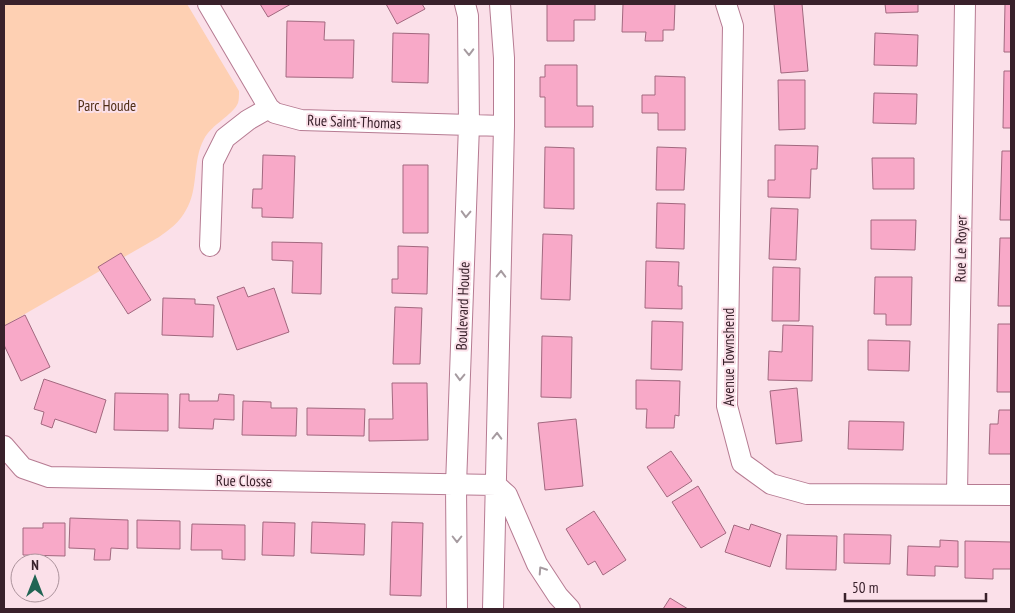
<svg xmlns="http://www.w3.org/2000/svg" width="1015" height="613" viewBox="0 0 1015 613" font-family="'PT Sans Narrow',sans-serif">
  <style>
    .green { fill: #fed0b3 }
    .building { fill: #f8a9c8; stroke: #a2687f }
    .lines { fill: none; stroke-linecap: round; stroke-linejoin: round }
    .street-casing { stroke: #b67b92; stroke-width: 22 }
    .street { stroke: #fff; stroke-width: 20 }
    .oneway { stroke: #a69ba0 }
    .labels { text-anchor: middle; stroke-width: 4; stroke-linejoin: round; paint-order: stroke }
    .park-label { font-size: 15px; fill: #4f2d15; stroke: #fbe0e9 }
    .street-label { font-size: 15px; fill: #39212b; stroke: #fbe0e9 }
  </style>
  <rect width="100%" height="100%" fill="#fbe0e9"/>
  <path class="green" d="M4,4H187L239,91C239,95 239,100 238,103C233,115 211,125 204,139C192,161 199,189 186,210C180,222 169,230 159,237L4,326Z"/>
  <path class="building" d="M260,4H291L268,17Z
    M386,4H422L425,9L397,24Z
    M547,4H595V20H574V41H547Z
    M623,4H675L674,30H663V41H645L646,32H622Z
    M774,4H802L808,71L781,73Z
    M885,4H918V12L886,13Z
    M1005,4H1011V52H1004Z
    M287,21L325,22L324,40H354L353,78L286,77Z
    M393,33L429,34L428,83L392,82Z
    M875,33L918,35L917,66L874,65Z
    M545,65H577V106H593V127H545V97H540V77H545Z
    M1004,71H1011V128H1003Z
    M655,76L685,77V130H658V113H642V95H655Z
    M778,80H805V129L779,130Z
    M874,93L917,94L916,124L873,123Z
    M775,145L818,146L817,169H811L810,198L768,197V180H775Z
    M545,147L574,148V209L544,208Z
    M657,147L686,148L684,190H656Z
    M1002,151H1011V220H1000Z
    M263,155L295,156L293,218L262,217V208H252L253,189H262Z
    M872,158H914V189H873Z
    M403,165H428V233H403Z
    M657,203L685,204L684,249L656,248Z
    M771,208L798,209L796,260L769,259Z
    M871,220H916L915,250L871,249Z
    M543,234L572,235L570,300L541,299Z
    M1000,238H1011V306H998Z
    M272,242L322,243L321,294L292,293L293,261L272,260Z
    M398,246L428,247L427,294L392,293V279H398Z
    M121,253L151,300L128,314L98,267Z
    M646,261L679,262L678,286H682V309L645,308Z
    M773,267L800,268L799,321H772Z
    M875,277H912L911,325H886V314H874Z
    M244,287L248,297L274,288L289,332L237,350L217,297Z
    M163,298L195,299V304L214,305L213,337L162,335Z
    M395,307L422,308L420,364H393Z
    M25,315L50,367L21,381L4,345V326Z
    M652,321L683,322L682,370L651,369Z
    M998,324H1011V392H997Z
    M783,325L813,326L812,381L768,380L769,351L782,352Z
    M542,336L572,337L571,398L541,397Z
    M868,340L910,341L909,371L868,370Z
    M44,379L106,400L96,433L55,419L52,428L41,424L44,412L34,409Z
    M636,380L680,381L679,416L675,415L674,428H646L647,409H636Z
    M392,383H427L428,440L369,441V419H393Z
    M797,388L802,441L776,444L770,391Z
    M115,393L168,394V431L114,430Z
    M180,394H189V401H218L219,394L234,395V420L214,419L213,429L179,428Z
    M243,401L271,402V408H297L296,436L242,435Z
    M307,408L365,409L364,436L307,435Z
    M999,410H1011V454H989L990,424H998Z
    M576,419L583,486L545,490L538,423Z
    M849,421L904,422L903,450L848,449Z
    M671,451L692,481L667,497L647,467Z
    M698,486L726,533L701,548L672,502Z
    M594,511L626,560L603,575L595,561L588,565L566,529Z
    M70,518L128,520V549L111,548L110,560H94L95,549L69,548Z
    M137,520L180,521V549L137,548Z
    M263,522L295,523L294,556L262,555Z
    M312,522L365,524L364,555L311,553Z
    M392,522L423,523L421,596L390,595Z
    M43,523H65V556L23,555V528H43Z
    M192,524L245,525V560L222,559V550H191Z
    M751,524L781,534L770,567L725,552L734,525L749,530Z
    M844,534L891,535L890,564L844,563Z
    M787,535L837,536L836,570L786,569Z
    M940,540L958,541V567L935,566V576L907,575L908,546L940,547Z
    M965,541L1011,542V569H993V579L965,578Z
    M670,598L688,609H663Z"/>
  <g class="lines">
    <defs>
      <path id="street" d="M208,4L269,108L275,113L301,120L504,126
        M726,4L733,26L727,406L742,463L771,484L807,494L1011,495
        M210,246L213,162L225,138L248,120L269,108
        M4,446L23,468L49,477L496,485
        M496,485L507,495L537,564L558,596L570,609
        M957,494L965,4
        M457,609L456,485L469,125L468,16L465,4
        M493,609L504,126V58L500,4"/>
    </defs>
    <use href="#street" class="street-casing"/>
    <use href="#street" class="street"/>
  </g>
  <defs><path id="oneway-chevron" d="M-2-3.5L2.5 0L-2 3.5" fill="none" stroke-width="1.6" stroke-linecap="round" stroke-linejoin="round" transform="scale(1.25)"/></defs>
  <g class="oneway">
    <use href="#oneway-chevron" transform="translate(469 52) rotate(89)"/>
    <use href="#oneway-chevron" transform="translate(466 214) rotate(92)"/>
    <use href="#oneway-chevron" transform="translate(501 274) rotate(-89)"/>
    <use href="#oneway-chevron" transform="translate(460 377) rotate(92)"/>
    <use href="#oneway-chevron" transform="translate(497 436) rotate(-89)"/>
    <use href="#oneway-chevron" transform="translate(457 539) rotate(90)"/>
    <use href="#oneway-chevron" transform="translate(542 570) rotate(-123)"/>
  </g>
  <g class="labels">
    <g class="park-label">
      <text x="107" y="111">Parc Houde</text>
    </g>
    <g class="street-label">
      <text transform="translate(354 122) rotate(2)" y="5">Rue Saint-Thomas</text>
      <text transform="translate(961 249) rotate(-89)" y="5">Rue Le Royer</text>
      <text transform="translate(463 306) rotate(-88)" y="5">Boulevard Houde</text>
      <text transform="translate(729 357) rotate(-90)" y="5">Avenue Townshend</text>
      <text transform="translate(244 481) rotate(1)" y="5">Rue Closse</text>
    </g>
  </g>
  <rect width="1015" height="613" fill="none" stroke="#39212b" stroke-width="10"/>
  <g transform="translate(35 578)"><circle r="24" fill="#fbe0e9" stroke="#ad949d"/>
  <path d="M0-4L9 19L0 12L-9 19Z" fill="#216454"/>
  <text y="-8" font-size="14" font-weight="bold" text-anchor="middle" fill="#39212b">N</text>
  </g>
  <path d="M845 593v8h141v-8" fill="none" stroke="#39212b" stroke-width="2.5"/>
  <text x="852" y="593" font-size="15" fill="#39212b" stroke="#fbe0e9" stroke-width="4" paint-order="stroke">50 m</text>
</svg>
